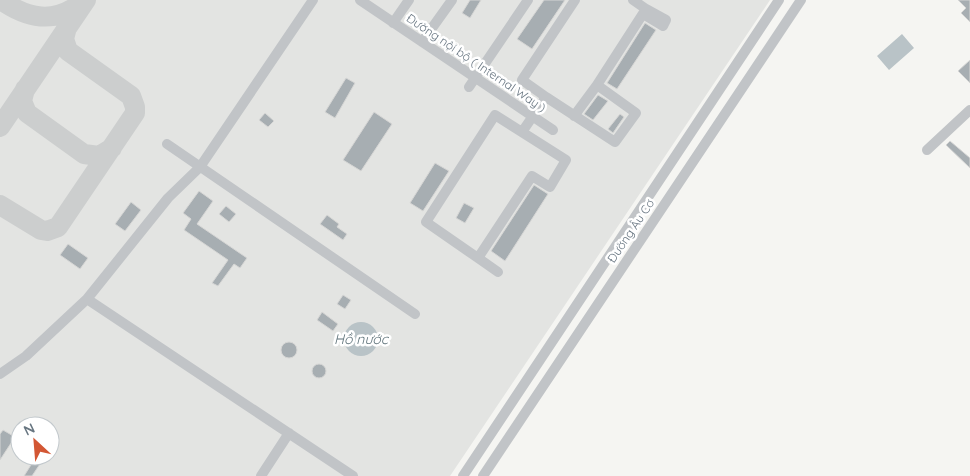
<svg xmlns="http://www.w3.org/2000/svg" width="970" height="476" viewBox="0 0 970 476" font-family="Quicksand,sans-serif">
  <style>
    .built { fill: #e3e4e2; fill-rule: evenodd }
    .water { fill: #b9c3c7 }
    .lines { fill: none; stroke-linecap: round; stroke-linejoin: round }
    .taxiway { stroke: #cccece; stroke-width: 20 }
    .building { fill: #a7aeb2; stroke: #d6d6d5 }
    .minor { stroke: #c1c4c7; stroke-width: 10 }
    .labels { text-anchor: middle; stroke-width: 5; stroke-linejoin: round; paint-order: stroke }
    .street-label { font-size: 12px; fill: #677580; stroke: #fff }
    .water-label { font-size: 14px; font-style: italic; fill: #63767d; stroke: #fff }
  </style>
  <rect width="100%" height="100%" fill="#f5f5f2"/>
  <path class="built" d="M0,0H770L450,476H0ZM20,426H50V456H20Z"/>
  <path class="water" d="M902,34L914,48L889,70L877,56Z
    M344 339a17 17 0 1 1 34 0a17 17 0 1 1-34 0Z"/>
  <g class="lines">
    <path class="taxiway" d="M1,0C28,19 54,24 81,3
      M25,89L22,101L27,113L84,154L99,156L112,148
      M0,127L86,0
      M0,205L41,230L47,231L58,227L135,113V107L131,96L68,51L64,39L67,27"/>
  </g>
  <path class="building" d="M470,0H481L470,18L462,13Z
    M544,0H565L532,49L517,39Z
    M958,0H970V22L961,13L966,8Z
    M645,23L656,30L617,89L607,83Z
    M970,60V83L958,71Z
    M346,78L355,83L335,118L325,112Z
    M598,95L608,101L593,120L584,114Z
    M374,112L392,124L361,171L343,160Z
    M265,113L274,121L268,127L259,120Z
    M620,114L624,117L613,133L608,129Z
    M950,141L970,158V168L946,145Z
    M435,163L449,171L423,211L410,203Z
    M534,185L548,194L505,261L491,251Z
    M199,191L213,201L197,224L247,258L240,268L234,264L218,286L212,283L228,260L184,230L191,219L183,213Z
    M131,202L141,210L125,231L115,224Z
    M464,203L474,208L465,223L456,218Z
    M226,206L236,214L229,222L219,214Z
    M327,215L339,224L337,227L347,234L343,240L320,224Z
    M68,244L88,258L80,269L60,255Z
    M343,295L351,300L345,309L337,304Z
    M322,312L338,324L333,331L317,320Z
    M281 350a8 8 0 1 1 16 0a8 8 0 1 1-16 0Z
    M312 371a7 7 0 1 1 14 0a7 7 0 1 1-14 0Z
    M3,430L15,437L0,460V434Z
    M34,460L40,464L32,476H24Z"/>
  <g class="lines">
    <path class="minor" d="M313,0L200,167L168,198L87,299L353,476
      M360,0L553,130
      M633,0L646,9
      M393,23L409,0
      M422,42L452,0
      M469,87L528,0
      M546,97L522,80L575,0
      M495,115L566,160L550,187L532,176L478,258L426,222Z
      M574,116L597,85
      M522,132L546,97L615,142L636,113L597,85L646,9L666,20L663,26L643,14
      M167,144L415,314
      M927,150L970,110
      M478,258L498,272
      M0,374L26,356L87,299
      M261,476L289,433
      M463,476L779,0
      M483,476L801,0"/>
  </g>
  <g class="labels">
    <g class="street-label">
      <text transform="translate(476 63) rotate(34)" y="4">Đường nội bộ ( Internal Way )</text>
      <text transform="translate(631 231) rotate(-56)" y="4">Đường Âu Cơ</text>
    </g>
    <g class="water-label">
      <text x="361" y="344">Hồ nước</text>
    </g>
  </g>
  <g transform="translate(35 441) rotate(334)"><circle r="24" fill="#ffffff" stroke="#c2c8cc"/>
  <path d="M0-4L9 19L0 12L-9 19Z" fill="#d35734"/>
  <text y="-8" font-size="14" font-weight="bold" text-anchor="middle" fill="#677580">N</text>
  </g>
</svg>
